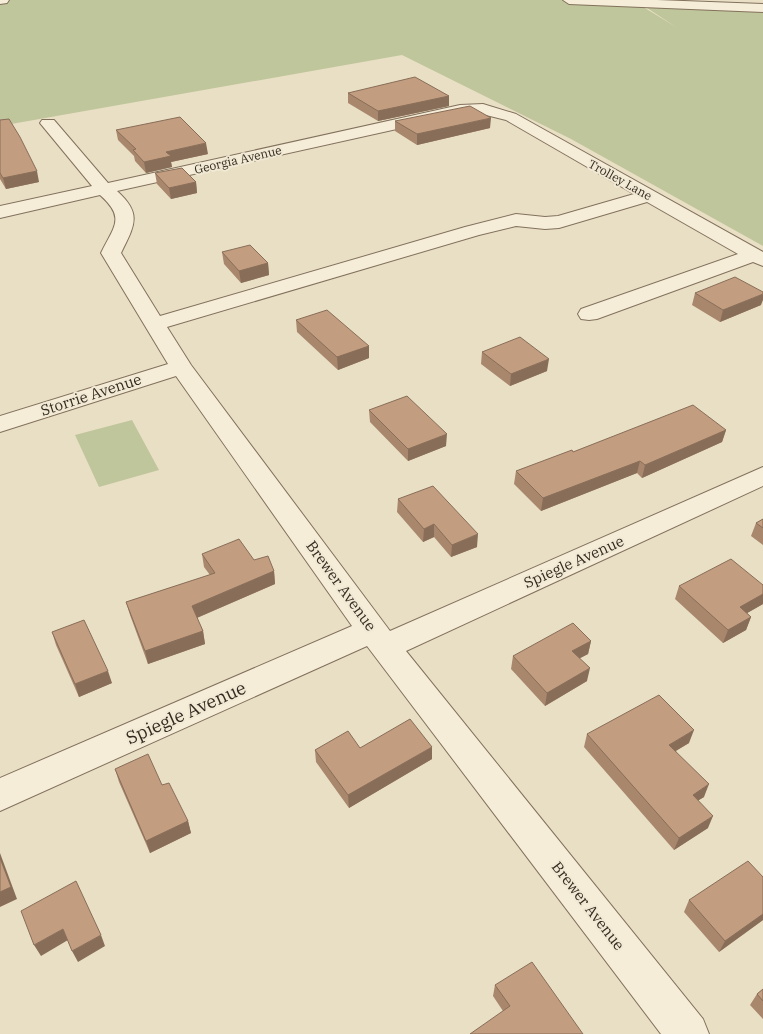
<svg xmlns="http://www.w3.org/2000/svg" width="763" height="1034" viewBox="0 0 763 1034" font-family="'IBM Plex Serif',serif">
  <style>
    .green { fill: #c0c69b }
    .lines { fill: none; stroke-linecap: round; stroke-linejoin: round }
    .minor-casing { stroke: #82715d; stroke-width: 2 }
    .minor { fill: #f5edd8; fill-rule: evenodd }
    .wall { fill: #a8876d }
    .shaded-wall { fill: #886e59 }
    .building { fill: #c39d7f; stroke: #886e59 }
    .labels { text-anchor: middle; stroke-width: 4; stroke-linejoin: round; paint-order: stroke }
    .far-street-label { font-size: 12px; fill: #342a20; stroke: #f1e9d4 }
    .street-label { font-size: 15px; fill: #342a20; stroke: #f1e9d4 }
    .near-street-label { font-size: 18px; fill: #342a20; stroke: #f1e9d4 }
  </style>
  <rect width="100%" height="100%" fill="#e9dfc5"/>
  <path class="green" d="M0,0H636L635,2L676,27L641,4L763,9V246L571,139L402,55L0,126Z
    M132,420L159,470L99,487L75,435Z"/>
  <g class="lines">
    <defs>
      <path id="minor" d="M0,0H9L7,3L0,4Z
        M563,0H657L763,4V12L569,4Z
        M483,104L516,114L763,252V266L753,262L597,319L589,320L581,319L578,314L581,309L738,254L647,202L559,228L545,229L516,226L479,235L167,327L191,365L390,631L763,467V486L406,651L703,1019L709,1034H661L367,646L0,811V778L352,626L176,376L0,432V416L168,364L101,253C114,226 126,218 100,195L0,218V206L92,186L40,123L42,120H54L108,183L460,105ZM482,114L506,120L634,194L558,216L545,217L516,214L465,227L160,316L121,253C134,226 143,214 117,191L460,115Z"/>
    </defs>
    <use href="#minor" class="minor-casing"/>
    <use href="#minor" class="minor"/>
  </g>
  <path class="wall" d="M348,93L449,96V106L378,121L348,103Z
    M0,120L39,182L6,189L0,179Z
    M395,121L490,128L417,145L395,131Z
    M116,130L208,154L171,162L172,167L146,173L135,161L134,156L118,140Z
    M155,173L196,182L197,193L171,199L157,184Z
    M222,252L268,263L269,275L241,283L224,264Z
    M695,293L761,305L720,322L692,305Z
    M296,320L369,346V358L338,370L297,332Z
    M482,352L547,371L510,386L481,364Z
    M369,410L446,446L408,461L370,422Z
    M726,430L722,442L642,478L637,473L541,511L514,484L516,471L573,452Z
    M398,499L477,547L451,557L434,537L423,542L397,512Z
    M763,519V545L751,536L756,523Z
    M202,554L254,560L274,571L275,584L197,618L203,631L205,644L148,664L130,615L126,602L210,575L204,567Z
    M763,585V604L747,613L751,617L746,630L723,643L675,599L679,586Z
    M52,632L112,683L79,697L56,645Z
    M591,641L588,654L580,658L587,681L545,706L511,669L513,656Z
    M587,734L689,743L676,751L704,797L698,800L708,828L674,850L584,747Z
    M315,750L432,759L349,808L316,762Z
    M115,769L162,785L188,821L191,833L150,853L119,782Z
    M763,877V920L719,952L684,912L689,900Z
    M495,985L583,1034L503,1011L493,996Z
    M763,989V1019L750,1005L757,994Z"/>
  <path class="shaded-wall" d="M449,96V106L378,121V111Z
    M491,118L490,128L417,145V134Z
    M206,143L208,154L171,162L172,167L146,173L144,162L166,152Z
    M37,171L39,182L6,189L3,178Z
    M196,182L197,193L171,199L169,188Z
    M268,263L269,275L241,283L239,271Z
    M763,294V300L761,305L720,322L723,310Z
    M369,346V358L338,370L337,357Z
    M549,359L547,371L510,386L511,374Z
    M726,430L722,442L642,478L645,465Z
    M447,434L446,446L408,461V449Z
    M640,461L637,473L541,511L543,498Z
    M434,524V537L423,542L424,529Z
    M478,534L477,547L451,557L452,545Z
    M274,571L275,584L194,619L192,606Z
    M763,594V604L735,620L740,607Z
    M751,617L746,630L723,643L728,630Z
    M203,631L205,644L148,664L145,651Z
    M591,641L588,654L569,664L572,651Z
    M590,668L587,681L545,706L547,693Z
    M108,671L112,683L79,697L75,684Z
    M694,730L689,743L665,757L669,745Z
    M432,747V759L349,808L348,795Z
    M709,784L704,797L688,807L693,795Z
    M713,816L708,828L674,850L679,838Z
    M188,821L191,833L150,853L146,841Z
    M0,853L17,899L0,907Z
    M763,914V920L719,952L725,941Z
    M63,929L68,940L41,956L34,945Z
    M101,935L105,946L78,962L72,951Z"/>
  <path class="building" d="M415,77L449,96L378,111L348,93Z
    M470,106L491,118L417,134L395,121Z
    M180,117L206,143L166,152L171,156L144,162L133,150L136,149L116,130Z
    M9,119L20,137L37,171L3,178L0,173V120Z
    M182,168L196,182L169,188L155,173Z
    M250,245L268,263L239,271L222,252Z
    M735,277L763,292V294L723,310L695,293Z
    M327,310L369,346L337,357L296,320Z
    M520,337L549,359L511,374L482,352Z
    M407,396L447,434L408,449L369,410Z
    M693,405L726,430L645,465L640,461L543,498L516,471L572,450L573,452Z
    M433,486L478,534L452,545L434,524L424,529L398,499Z
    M763,519V528L756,523Z
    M239,539L254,560L268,556L274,571L192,606L203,631L145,651L126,602L215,573L202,554Z
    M731,559L763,585V594L740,607L751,617L728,630L679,586Z
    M84,620L108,671L75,684L52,632Z
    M573,623L591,641L572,651L590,668L547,693L513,656Z
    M659,695L694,730L669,745L709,784L693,795L713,816L679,838L587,734Z
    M410,719L432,747L348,795L315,750L348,731L360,748Z
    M148,754L162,785L169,783L188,821L146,841L115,769Z
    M0,858L11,887L0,892Z
    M748,861L763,877V914L725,941L689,900Z
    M76,881L101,935L72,951L63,929L34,945L21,911Z
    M532,962L583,1034H470L510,1006L495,985Z
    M763,989V1001L757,994Z"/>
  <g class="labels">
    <g class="far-street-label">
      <text transform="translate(238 160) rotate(-13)" y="4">Georgia Avenue</text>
      <text transform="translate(620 180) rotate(29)" y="4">Trolley Lane</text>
    </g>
    <g class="street-label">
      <text transform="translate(91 395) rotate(-18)" y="5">Storrie Avenue</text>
      <text transform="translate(574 562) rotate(-24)" y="5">Spiegle Avenue</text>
      <text transform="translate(341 586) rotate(54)" y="5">Brewer Avenue</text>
      <text transform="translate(588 906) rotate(52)" y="5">Brewer Avenue</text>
    </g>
    <g class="near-street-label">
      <text transform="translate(186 713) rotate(-24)" y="6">Spiegle Avenue</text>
    </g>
  </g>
</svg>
